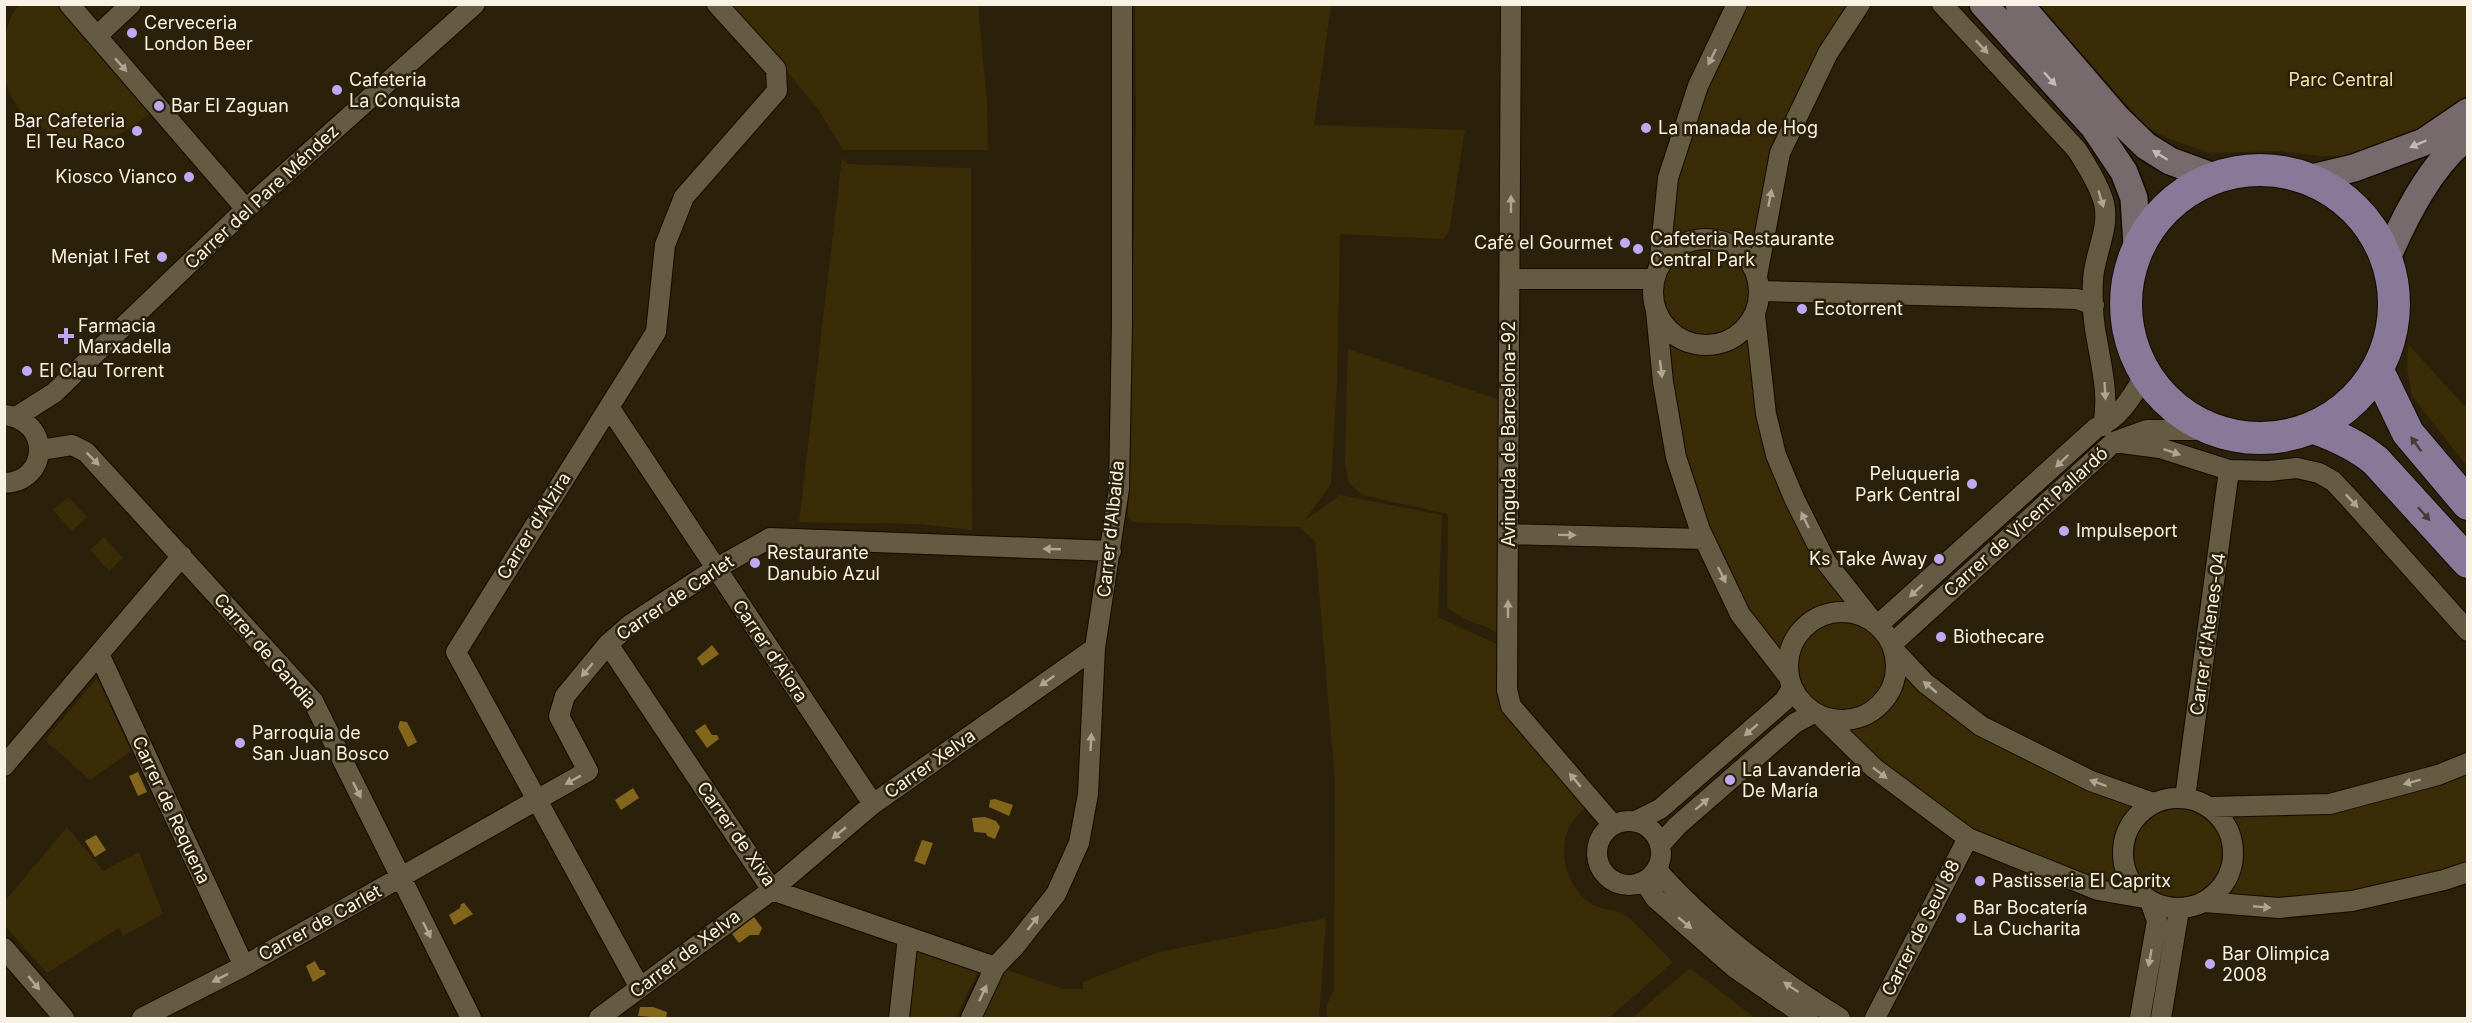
<svg xmlns="http://www.w3.org/2000/svg" width="2472" height="1023" viewBox="0 0 2472 1023" font-family="Inter,sans-serif">
  <style>
    .green { fill: #3b2c08 }
    .water { fill: #83651c }
    .lines { fill: none; stroke-linecap: round; stroke-linejoin: round }
    .street-casing { stroke: #140a00; stroke-width: 22 }
    .secondary-casing { stroke: #140a00; stroke-width: 30 }
    .primary-casing { stroke: #140a00; stroke-width: 34 }
    .street { stroke: #655a42; stroke-width: 20 }
    .secondary { stroke: #776a6d; stroke-width: 27 }
    .primary { stroke: #897998; stroke-width: 32 }
    .oneway { fill: #aea693 }
    .oneway2 { fill: #c4bcb4 }
    .oneway3 { fill: #473b35 }
    .poi-dot { fill: #bea9f4; stroke: #2b210a; stroke-width: 2 }
    .labels { text-anchor: middle; stroke-width: 5; stroke-linejoin: round; paint-order: stroke }
    .poi-label { font-size: 18px; fill: #f8f2e4; stroke: #2b210a; text-anchor: start }
    .park-label { font-size: 18px; fill: #f8dfa8; stroke: #2b210a }
    .street-label { font-size: 18px; fill: #f8f2e4; stroke: #2b210a }
  </style>
  <rect width="100%" height="100%" fill="#2b210a"/>
  <path class="green" d="M19,5H69L158,107C142,119 126,134 107,138C64,147 16,124 5,80C3,72 5,64 5,56C5,35 6,21 19,5Z
    M731,5H978L987,103L988,150H843L819,110Z
    M1135,5H1331L1314,125L1465,130L1449,232L1443,239L1340,234L1337,381L1331,484L1304,521L1340,495L1442,515L1438,617L1499,645L1500,703L1586,806C1578,815 1569,824 1566,836C1559,858 1570,889 1588,902C1601,911 1613,908 1623,914C1634,920 1662,951 1673,962L1609,1018H1327L1326,1007L1334,990L1335,782L1315,541L1299,527L1132,522L1128,516L1136,122Z
    M1737,5H1861L1794,121L1755,315L1766,414L1794,498L1872,621L1892,644L1981,726L2153,803L2185,798L2210,807L2330,804L2467,762V871L2352,901L2204,902L2179,910L1990,848L1823,718L1792,688L1793,648L1788,676L1740,614L1676,457L1656,311L1654,279L1668,178Z
    M2039,5H2467V101L2401,139L2350,156H2320L2278,151L2209,153L2165,137L2146,127Z
    M842,158L847,164L971,168L972,530L920,524L799,522Z
    M2408,344L2467,409V466L2412,396L2407,367Z
    M1348,349L1500,400L1499,634C1493,632 1487,626 1481,625C1468,621 1458,617 1447,607L1448,514L1362,495L1349,483L1345,462Z
    M68,497L87,517L72,531L53,510Z
    M104,537L123,558L109,571L90,550Z
    M97,678L131,751L90,780L45,740Z
    M67,827L103,871L139,852L163,914L123,936L119,928L47,973L5,926V901Z
    M1326,918L1319,1018H979L1004,969L1063,989H1083V982L1159,952Z
    M918,945L980,967L956,1018H908Z
    M1690,968L1755,1018H1632Z"/>
  <path class="water" d="M712,645L719,654L702,666L697,658Z
    M400,721L407,722L417,742L408,747L398,727Z
    M705,724L712,735H717L719,739L707,748L695,731Z
    M138,772L147,792L138,796L129,776Z
    M633,788L639,798L621,810L615,800Z
    M995,799L1013,805L1009,816L989,807L990,800Z
    M985,817L996,821L1000,827L995,839L987,836L986,833L974,832L972,818Z
    M96,835L106,850L95,857L85,841Z
    M922,840L933,843L925,865L914,861Z
    M464,903L473,914L454,925L449,915L460,908L461,904Z
    M754,917L762,928L759,935H750L739,943L732,934Z
    M315,961L320,970H324L326,974L313,982L306,966Z
    M640,1007H653L667,1012L666,1018L638,1016Z"/>
  <g class="lines">
    <defs>
      <path id="street" d="M69,4L246,209
        M1511,4L1507,690L1511,706L1613,825
        M1942,4L2077,150C2087,166 2099,185 2104,203C2110,229 2094,255 2093,280C2092,299 2093,321 2097,340C2102,369 2109,396 2103,426
        M97,36L131,4
        M1653 292a53 53 0 1 1 106 0a53 53 0 1 1-106 0Z
        M1659,267L1668,178L1698,86L1737,4
        M1757,276L1780,153L1828,53L1860,4
        M1510,279H1654
        M1760,291L2077,299L2094,305
        M1656,311L1663,382L1676,457L1700,530L1740,614L1788,676
        M1755,315L1766,414L1776,455L1794,498L1826,562L1871,619
        M609,407L873,804
        M16,417L54,393L246,209L475,4
        M2114,442L2160,448L2229,470L2269,471L2297,468L2319,473L2333,481L2350,499L2468,631
        M40,450L72,445L86,452L313,701L471,1018
        M4,483C49,482 52,421 5,415
        M1509,534L1704,539
        M1788 666a54 54 0 1 1 108 0a54 54 0 1 1-108 0Z
        M1878,625L2096,428C2119,420 2133,395 2145,375
        M608,644L772,890L995,967
        M1892,644L2114,442L2147,430H2210
        M1894,650L1925,683L1981,726L2091,781L2153,803
        M99,654L244,966
        M1823,718L1874,768L1968,838L2098,890L2144,898
        M4,766L182,556
        M2123 853a55 55 0 1 1 110 0a55 55 0 1 1-110 0Z
        M2185,798L2229,470
        M2210,807L2330,804L2438,775L2468,763
        M1597 853a32 32 0 1 1 64 0a32 32 0 1 1-64 0Z
        M1636,821L1660,809L1784,701L1792,688
        M1660,845L1677,826L1795,723L1814,713
        M1657,870C1709,929 1774,977 1840,1018
        M1645,882L1655,898L1735,968L1808,1018
        M2204,902L2279,908L2352,901L2444,880L2468,872
        M4,948L64,1018
        M640,988L456,652L656,332L665,245L684,197L777,91L776,69L717,4
        M142,1018L244,966L588,771L559,716L565,696L608,644L631,624L715,569L770,538L1111,551
        M599,1018L772,890L873,804L1095,648
        M899,1018L908,937
        M971,1018L995,967L1015,946L1056,894L1079,843L1088,794L1095,648L1119,489L1122,323V4
        M1875,1018L1968,838
        M2140,1018L2157,921L2150,901
        M2161,1018L2179,910"/>
      <path id="secondary" d="M1983,4L2094,127L2124,172L2134,198L2137,246
        M2019,4L2118,119L2146,146L2170,161L2214,177
        M2308,179L2354,168L2424,142L2468,112
        M2386,260C2405,217 2430,165 2468,136"/>
      <path id="primary" d="M2126 304a134 134 0 1 1 268 0a134 134 0 1 1-268 0Z
        M2378,371L2408,433L2468,504
        M2314,428C2337,436 2357,445 2376,461L2468,562"/>
    </defs>
    <use href="#street" class="street-casing"/>
    <use href="#secondary" class="secondary-casing"/>
    <use href="#primary" class="primary-casing"/>
    <use href="#street" class="street"/>
    <use href="#secondary" class="secondary"/>
    <use href="#primary" class="primary"/>
  </g>
  <defs><path id="oneway-solid" d="M-6-.8H1V-3.2L6.5 0L1 3.2V.8H-6Z" transform="scale(1.5)"/></defs>
  <g class="oneway">
    <use href="#oneway-solid" transform="translate(1982 47) rotate(47)"/>
    <use href="#oneway-solid" transform="translate(1712 57) rotate(116)"/>
    <use href="#oneway-solid" transform="translate(121 65) rotate(49)"/>
    <use href="#oneway-solid" transform="translate(1770 198) rotate(-79)"/>
    <use href="#oneway-solid" transform="translate(2101 199) rotate(73)"/>
    <use href="#oneway-solid" transform="translate(1511 204) rotate(-90)"/>
    <use href="#oneway-solid" transform="translate(1661 369) rotate(83)"/>
    <use href="#oneway-solid" transform="translate(2105 391) rotate(87)"/>
    <use href="#oneway-solid" transform="translate(2172 452) rotate(19)"/>
    <use href="#oneway-solid" transform="translate(93 459) rotate(45)"/>
    <use href="#oneway-solid" transform="translate(2062 461) rotate(136)"/>
    <use href="#oneway-solid" transform="translate(2352 501) rotate(47)"/>
    <use href="#oneway-solid" transform="translate(1805 520) rotate(-116)"/>
    <use href="#oneway-solid" transform="translate(1567 535) rotate(1)"/>
    <use href="#oneway-solid" transform="translate(1052 549) rotate(-178)"/>
    <use href="#oneway-solid" transform="translate(1722 575) rotate(64)"/>
    <use href="#oneway-solid" transform="translate(1916 591) rotate(138)"/>
    <use href="#oneway-solid" transform="translate(1508 609) rotate(-90)"/>
    <use href="#oneway-solid" transform="translate(587 670) rotate(130)"/>
    <use href="#oneway-solid" transform="translate(1047 681) rotate(145)"/>
    <use href="#oneway-solid" transform="translate(1930 687) rotate(-140)"/>
    <use href="#oneway-solid" transform="translate(1751 730) rotate(139)"/>
    <use href="#oneway-solid" transform="translate(1091 742) rotate(-87)"/>
    <use href="#oneway-solid" transform="translate(1880 773) rotate(38)"/>
    <use href="#oneway-solid" transform="translate(573 780) rotate(151)"/>
    <use href="#oneway-solid" transform="translate(1575 780) rotate(-130)"/>
    <use href="#oneway-solid" transform="translate(2412 782) rotate(165)"/>
    <use href="#oneway-solid" transform="translate(2098 783) rotate(-160)"/>
    <use href="#oneway-solid" transform="translate(357 790) rotate(63)"/>
    <use href="#oneway-solid" transform="translate(1702 804) rotate(-41)"/>
    <use href="#oneway-solid" transform="translate(839 833) rotate(140)"/>
    <use href="#oneway-solid" transform="translate(2262 907) rotate(5)"/>
    <use href="#oneway-solid" transform="translate(1033 923) rotate(-52)"/>
    <use href="#oneway-solid" transform="translate(1685 923) rotate(40)"/>
    <use href="#oneway-solid" transform="translate(427 930) rotate(64)"/>
    <use href="#oneway-solid" transform="translate(2150 958) rotate(100)"/>
    <use href="#oneway-solid" transform="translate(220 978) rotate(153)"/>
    <use href="#oneway-solid" transform="translate(34 983) rotate(50)"/>
    <use href="#oneway-solid" transform="translate(1791 987) rotate(-146)"/>
    <use href="#oneway-solid" transform="translate(983 993) rotate(-65)"/>
  </g>
  <g class="oneway2">
    <use href="#oneway-solid" transform="translate(2050 79) rotate(48)"/>
    <use href="#oneway-solid" transform="translate(2418 144) rotate(157)"/>
    <use href="#oneway-solid" transform="translate(2160 155) rotate(-148)"/>
  </g>
  <g class="oneway3">
    <use href="#oneway-solid" transform="translate(2416 444) rotate(-126)"/>
    <use href="#oneway-solid" transform="translate(2424 514) rotate(48)"/>
  </g>
  <g class="poi-dot">
    <circle cx="132" cy="33" r="6"/>
    <circle cx="337" cy="90" r="6"/>
    <circle cx="159" cy="106" r="6"/>
    <circle cx="1646" cy="128" r="6"/>
    <circle cx="137" cy="131" r="6"/>
    <circle cx="189" cy="177" r="6"/>
    <circle cx="1625" cy="243" r="6"/>
    <circle cx="1638" cy="249" r="6"/>
    <circle cx="162" cy="257" r="6"/>
    <circle cx="1802" cy="309" r="6"/>
    <path d="M63 327h6v6h6v6h-6v6h-6v-6h-6v-6h6z"/>
    <circle cx="27" cy="371" r="6"/>
    <circle cx="1972" cy="484" r="6"/>
    <circle cx="2064" cy="531" r="6"/>
    <circle cx="1939" cy="559" r="6"/>
    <circle cx="755" cy="563" r="6"/>
    <circle cx="1941" cy="637" r="6"/>
    <circle cx="240" cy="743" r="6"/>
    <circle cx="1730" cy="780" r="6"/>
    <circle cx="1980" cy="881" r="6"/>
    <circle cx="1961" cy="918" r="6"/>
    <circle cx="2210" cy="964" r="6"/>
  </g>
  <g class="labels">
    <g class="poi-label">
      <text x="144" y="29">Cerveceria<tspan x="144" dy="21">London Beer</tspan></text>
      <text x="349" y="86">Cafeteria<tspan x="349" dy="21">La Conquista</tspan></text>
      <text x="171" y="112">Bar El Zaguan</text>
      <text x="125" y="127" text-anchor="end">Bar Cafeteria<tspan x="125" dy="21">El Teu Raco</tspan></text>
      <text x="1658" y="134">La manada de Hog</text>
      <text x="177" y="183" text-anchor="end">Kiosco Vianco</text>
      <text x="1650" y="245">Cafeteria Restaurante<tspan x="1650" dy="21">Central Park</tspan></text>
      <text x="1613" y="249" text-anchor="end">Café el Gourmet</text>
      <text x="150" y="263" text-anchor="end">Menjat I Fet</text>
      <text x="1814" y="315">Ecotorrent</text>
      <text x="78" y="332">Farmacia<tspan x="78" dy="21">Marxadella</tspan></text>
      <text x="39" y="377">El Clau Torrent</text>
      <text x="1960" y="480" text-anchor="end">Peluqueria<tspan x="1960" dy="21">Park Central</tspan></text>
      <text x="2076" y="537">Impulseport</text>
      <text x="767" y="559">Restaurante<tspan x="767" dy="21">Danubio Azul</tspan></text>
      <text x="1927" y="565" text-anchor="end">Ks Take Away</text>
      <text x="1953" y="643">Biothecare</text>
      <text x="252" y="739">Parroquia de<tspan x="252" dy="21">San Juan Bosco</tspan></text>
      <text x="1742" y="776">La Lavanderia<tspan x="1742" dy="21">De María</tspan></text>
      <text x="1992" y="887">Pastisseria El Capritx</text>
      <text x="1973" y="914">Bar Bocatería<tspan x="1973" dy="21">La Cucharita</tspan></text>
      <text x="2222" y="960">Bar Olimpica<tspan x="2222" dy="21">2008</tspan></text>
    </g>
    <g class="park-label">
      <text x="2341" y="86">Parc Central</text>
    </g>
    <g class="street-label">
      <text transform="translate(262 197) rotate(-43)" y="6">Carrer del Pare Méndez</text>
      <text transform="translate(1509 434) rotate(-90)" y="6">Avinguda de Barcelona-92</text>
      <text transform="translate(2026 522) rotate(-42)" y="6">Carrer de Vicent Pallardó</text>
      <text transform="translate(534 526) rotate(-58)" y="6">Carrer d'Alzira</text>
      <text transform="translate(1111 529) rotate(-84)" y="6">Carrer d'Albaida</text>
      <text transform="translate(675 598) rotate(-34)" y="6">Carrer de Carlet</text>
      <text transform="translate(2208 634) rotate(-82)" y="6">Carrer d'Atenes-04</text>
      <text transform="translate(265 651) rotate(49)" y="6">Carrer de Gandia</text>
      <text transform="translate(770 651) rotate(56)" y="6">Carrer d'Aiora</text>
      <text transform="translate(930 764) rotate(-35)" y="6">Carrer Xelva</text>
      <text transform="translate(171 810) rotate(65)" y="6">Carrer de Requena</text>
      <text transform="translate(736 834) rotate(55)" y="6">Carrer de Xiva</text>
      <text transform="translate(320 923) rotate(-29)" y="6">Carrer de Carlet</text>
      <text transform="translate(1921 928) rotate(-63)" y="6">Carrer de Seul 88</text>
      <text transform="translate(685 954) rotate(-37)" y="6">Carrer de Xelva</text>
    </g>
  </g>
  <rect width="2472" height="1023" fill="none" stroke="#f8f2e4" stroke-width="12"/>
</svg>
